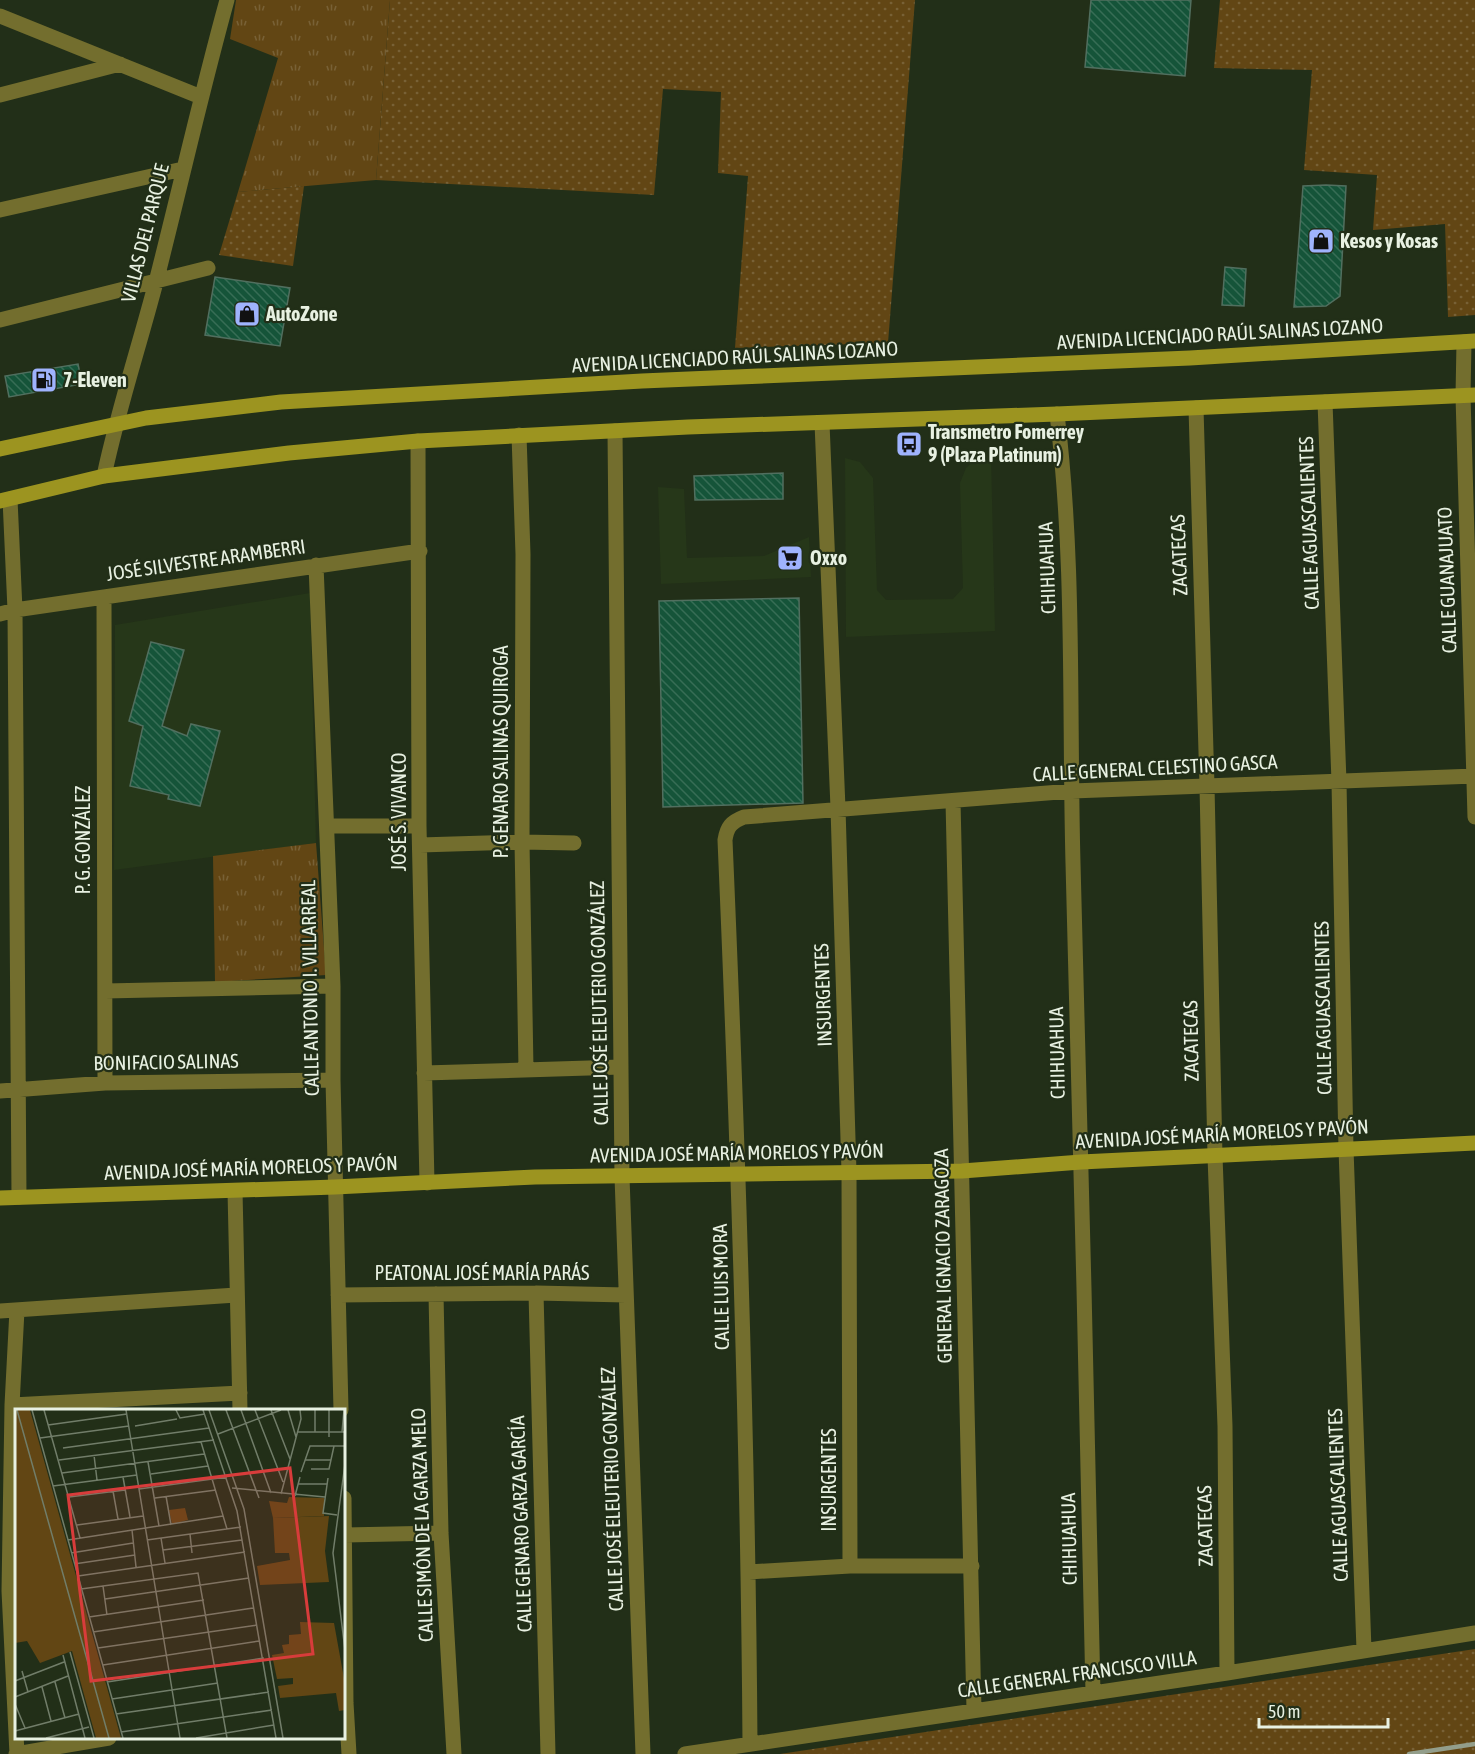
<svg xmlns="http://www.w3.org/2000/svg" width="1475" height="1754" viewBox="0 0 1475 1754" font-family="'Asap Condensed',sans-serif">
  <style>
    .built { fill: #263719 }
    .grass { fill: url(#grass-dots) }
    .park { fill: url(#park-tufts) }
    .building { fill: url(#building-back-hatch); stroke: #516f5f; stroke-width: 1.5 }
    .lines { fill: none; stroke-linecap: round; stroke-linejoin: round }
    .street { stroke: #736e2e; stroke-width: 15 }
    .secondary { stroke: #9c9420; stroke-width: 15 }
    .rail { stroke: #939e8b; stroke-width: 4.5 }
    .labels { text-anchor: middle; stroke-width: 4.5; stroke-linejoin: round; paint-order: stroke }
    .street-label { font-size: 20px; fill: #e8f1e2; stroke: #222f18 }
    .poi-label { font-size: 20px; font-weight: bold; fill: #e8f1e2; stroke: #222f18; text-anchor: start }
    .inset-road { fill: none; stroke: #717d69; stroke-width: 1.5 }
    .view { fill: #d83c3b; fill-opacity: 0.15; stroke: #d83c3b; stroke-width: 3 }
    .inset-edge { fill: none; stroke: #e8f1e2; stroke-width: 3 }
  </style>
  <defs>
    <pattern id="grass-dots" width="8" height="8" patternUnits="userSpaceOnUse" patternTransform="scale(1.5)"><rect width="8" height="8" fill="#624614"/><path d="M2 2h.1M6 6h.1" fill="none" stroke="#786136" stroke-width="1.8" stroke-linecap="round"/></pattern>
    <pattern id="park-tufts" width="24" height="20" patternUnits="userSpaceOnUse" patternTransform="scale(1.5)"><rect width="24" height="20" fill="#624614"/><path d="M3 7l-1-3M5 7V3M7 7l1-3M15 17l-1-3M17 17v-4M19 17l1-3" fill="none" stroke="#786136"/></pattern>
    <pattern id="building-back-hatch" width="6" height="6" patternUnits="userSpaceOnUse" patternTransform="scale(1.5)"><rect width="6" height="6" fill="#155439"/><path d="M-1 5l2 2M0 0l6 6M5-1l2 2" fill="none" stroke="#376d55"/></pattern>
  </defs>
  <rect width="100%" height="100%" fill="#222f18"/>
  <path class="built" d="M991,455L995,631L846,637L845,458L860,462L873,478L877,590L886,600L953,599L963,588L960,483L966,468L977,458Z
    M658,487L684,489L687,558L764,556L809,537L811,577L661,584Z
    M310,593L316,843L114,870L115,625Z"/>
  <path class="grass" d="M390,0H915L888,343L735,348L748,176L718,173L721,92L663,89L654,195L376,180Z
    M1220,0H1475V315L1448,317L1445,224L1373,230L1377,175L1304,170L1312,70L1214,68Z
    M304,186L293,266L219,255L238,192Z
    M1475,1649V1754H780Z"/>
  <path class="park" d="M236,0H390L376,180L238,192L278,58L230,39Z
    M316,843L326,975L215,982L213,856Z"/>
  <path class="building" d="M1091,0H1191L1185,76L1085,67Z
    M1326,185L1346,186L1340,296L1326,306L1294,307L1303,186Z
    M1225,267L1246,269L1244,306L1222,305Z
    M215,277L290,288L280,346L205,335Z
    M78,364L82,384L9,397L5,376Z
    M783,473V499L695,500L694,476Z
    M799,598L803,803L663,807L659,601Z
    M151,642L184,650L162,726L187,736L191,724L220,731L200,806L168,799L169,795L130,786L143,726L129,721Z"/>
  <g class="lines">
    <path class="street" d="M0,16L201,97
      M0,95L120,64
      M0,210L183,169
      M0,320L208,268
      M1464,342L1463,396L1475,817
      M1325,402L1339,782L1346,1149L1364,1650
      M1196,408L1207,786L1215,1156L1225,1426L1227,1673
      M1057,414C1075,563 1069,713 1073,863C1081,1140 1087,1416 1093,1693
      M822,423L838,808L849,1172L850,1566
      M615,431L622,1177L643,1754
      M519,435L523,554L522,842L526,1069
      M418,441L419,826L427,1183
      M104,476C118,410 139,347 156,282C180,188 201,94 227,0
      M10,499L15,610L19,1197
      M316,565L333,986V1080L341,1410
      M104,597L105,1083
      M0,614L15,610L420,551
      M953,801L974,1710
      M327,826H419
      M420,845L522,842L574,843
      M105,991L333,986
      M424,1073L621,1067
      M0,1091L105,1083L333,1080
      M235,1191L240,1410
      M536,1293L548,1754
      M436,1294L441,1533L454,1754
      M338,1295L536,1293L626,1295
      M17,1310L12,1405L9,1591L17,1754
      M0,1311L236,1295
      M12,1405L240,1393
      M344,1498L346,1703L349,1754
      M345,1535L441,1533
      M749,1572L850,1566H972
      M750,1744C748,1443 738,1142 725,840C727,827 731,822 744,817L1072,791L1475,776
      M16,1754L109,1738
      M685,1754L1227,1673L1475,1633"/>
    <path class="secondary" d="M0,449L146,418L281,402L642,381L1190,358L1475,341
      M0,501L104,476L289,453L418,441L688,427L1057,414L1475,395
      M0,1198L335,1187L535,1177L962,1171L1081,1162L1475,1143"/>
    <path class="rail" d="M1409,1754L1475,1744"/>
  </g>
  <defs>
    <symbol id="shop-square" viewBox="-11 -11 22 22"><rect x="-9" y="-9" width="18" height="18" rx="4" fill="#9fb3fd" stroke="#222f18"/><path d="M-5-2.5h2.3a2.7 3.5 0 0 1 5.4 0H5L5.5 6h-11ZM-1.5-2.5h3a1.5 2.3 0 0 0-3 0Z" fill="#111"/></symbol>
    <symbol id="fuel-square" viewBox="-11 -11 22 22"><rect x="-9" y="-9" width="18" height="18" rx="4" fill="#9fb3fd" stroke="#222f18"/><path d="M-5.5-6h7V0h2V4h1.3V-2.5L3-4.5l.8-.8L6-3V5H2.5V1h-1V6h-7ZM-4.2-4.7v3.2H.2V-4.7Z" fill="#111"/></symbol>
    <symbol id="bus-square" viewBox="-11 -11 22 22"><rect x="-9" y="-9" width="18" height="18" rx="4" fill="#9fb3fd" stroke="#222f18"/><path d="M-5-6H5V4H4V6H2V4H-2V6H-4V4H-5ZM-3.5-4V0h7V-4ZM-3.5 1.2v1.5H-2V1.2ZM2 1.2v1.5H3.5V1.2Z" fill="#111"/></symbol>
    <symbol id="supermarket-square" viewBox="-11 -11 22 22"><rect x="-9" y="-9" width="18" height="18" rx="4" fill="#9fb3fd" stroke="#222f18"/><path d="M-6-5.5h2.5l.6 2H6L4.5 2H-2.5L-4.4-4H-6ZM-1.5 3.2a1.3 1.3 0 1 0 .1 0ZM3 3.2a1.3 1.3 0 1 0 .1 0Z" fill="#111"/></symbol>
  </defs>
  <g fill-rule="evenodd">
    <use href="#shop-square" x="1306" y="226" width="30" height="30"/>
    <use href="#shop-square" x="232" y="299" width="30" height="30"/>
    <use href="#fuel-square" x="29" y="365" width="30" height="30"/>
    <use href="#bus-square" x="894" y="429" width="30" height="30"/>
    <use href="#supermarket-square" x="775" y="543" width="30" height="30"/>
  </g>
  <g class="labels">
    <g class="street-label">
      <text transform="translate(145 233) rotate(-76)" y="7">VILLAS DEL PARQUE</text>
      <text transform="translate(1220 334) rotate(-3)" y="7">AVENIDA LICENCIADO RAÚL SALINAS LOZANO</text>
      <text transform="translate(735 357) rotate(-3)" y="7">AVENIDA LICENCIADO RAÚL SALINAS LOZANO</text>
      <text transform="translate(1309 523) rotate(-92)" y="7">CALLE AGUASCALIENTES</text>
      <text transform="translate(1179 555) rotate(-92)" y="7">ZACATECAS</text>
      <text transform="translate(206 560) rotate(-8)" y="7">JOSÉ SILVESTRE ARAMBERRI</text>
      <text transform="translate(1047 568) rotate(-92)" y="7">CHIHUAHUA</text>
      <text transform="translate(1447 580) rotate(-92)" y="7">CALLE GUANAJUATO</text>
      <text transform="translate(501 752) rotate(-90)" y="7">P. GENARO SALINAS QUIROGA</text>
      <text transform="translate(1155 768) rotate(-3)" y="7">CALLE GENERAL CELESTINO GASCA</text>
      <text transform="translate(399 812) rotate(-90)" y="7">JOSÉ S. VIVANCO</text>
      <text transform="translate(83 840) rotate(-90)" y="7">P. G. GONZÁLEZ</text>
      <text transform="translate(310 988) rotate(-91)" y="7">CALLE ANTONIO I. VILLARREAL</text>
      <text transform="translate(823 995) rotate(-92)" y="7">INSURGENTES</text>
      <text transform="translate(599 1003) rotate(-91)" y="7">CALLE JOSÉ ELEUTERIO GONZÁLEZ</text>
      <text transform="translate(1323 1008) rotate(-91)" y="7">CALLE AGUASCALIENTES</text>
      <text transform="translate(1191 1041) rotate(-91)" y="7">ZACATECAS</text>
      <text transform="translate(1057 1053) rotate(-91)" y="7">CHIHUAHUA</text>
      <text transform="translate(166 1062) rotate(-1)" y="7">BONIFACIO SALINAS</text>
      <text transform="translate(1222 1134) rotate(-3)" y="7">AVENIDA JOSÉ MARÍA MORELOS Y PAVÓN</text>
      <text transform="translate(737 1153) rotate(-1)" y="7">AVENIDA JOSÉ MARÍA MORELOS Y PAVÓN</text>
      <text transform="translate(251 1168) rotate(-2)" y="7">AVENIDA JOSÉ MARÍA MORELOS Y PAVÓN</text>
      <text transform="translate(943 1256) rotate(-91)" y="7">GENERAL IGNACIO ZARAGOZA</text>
      <text x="482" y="1280">PEATONAL JOSÉ MARÍA PARÁS</text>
      <text transform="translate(721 1287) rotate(-91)" y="7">CALLE LUIS MORA</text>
      <text transform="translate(829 1480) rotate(-90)" y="7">INSURGENTES</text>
      <text transform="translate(612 1489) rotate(-92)" y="7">CALLE JOSÉ ELEUTERIO GONZÁLEZ</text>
      <text transform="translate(1338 1495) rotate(-92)" y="7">CALLE AGUASCALIENTES</text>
      <text transform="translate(521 1524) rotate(-92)" y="7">CALLE GENARO GARZA GARCÍA</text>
      <text transform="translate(422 1525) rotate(-92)" y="7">CALLE SIMÓN DE LA GARZA MELO</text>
      <text transform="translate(1205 1526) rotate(-91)" y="7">ZACATECAS</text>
      <text transform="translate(1069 1539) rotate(-91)" y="7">CHIHUAHUA</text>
      <text transform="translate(1077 1674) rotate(-8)" y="7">CALLE GENERAL FRANCISCO VILLA</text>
    </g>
    <g class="poi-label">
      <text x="1340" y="248">Kesos y Kosas</text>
      <text x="266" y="321">AutoZone</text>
      <text x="63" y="387">7-Eleven</text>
      <text x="928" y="439">Transmetro Fomerrey<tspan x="928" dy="23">9 (Plaza Platinum)</tspan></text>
      <text x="810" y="565">Oxxo</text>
    </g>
  </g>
  <g transform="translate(15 1409)">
    <rect width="330" height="330" fill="#222f18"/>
    <path d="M0,1H15L106,329H81L57,242L25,254L12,232L0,234ZM314,107L310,142L314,173L245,176L242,157L275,151L274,144H260L258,109ZM285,213L319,214L330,275V301L324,302L321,284L265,289L263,277L278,275V269L262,270L257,246L269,244L267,236L274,235V226L286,225Z" fill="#624614"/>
    <path d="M274,88L309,89V107L258,109L254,92L272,94ZM170,99L173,111L157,115L154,101Z" fill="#624614"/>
    <path class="inset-road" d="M2,1L94,329M17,1L108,329M29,1L65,129M111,1L165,329M161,1L165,9L190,5M188,1L222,102L261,329M194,1L229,100L268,329M211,1L244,89M226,1L256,84M240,1L268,73M256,1L275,50M273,1L281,28M314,1V28M33,16L112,5M120,17L162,10M283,23H330M300,23V1M327,23L329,1M203,25L266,1M25,29L114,17M186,33L212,120M48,39L194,19M79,46L82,71M44,51L199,31M290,51H316M133,53L144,117M330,55L318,144L330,241M296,60H314L319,37M286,63L295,37H330M47,64L189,45M136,65L193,57M108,68L115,108M313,69L308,104L322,106M283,75H312M38,77L122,66M217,79L310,88M124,80L212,68M98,82L103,110M266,85L286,10L285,1M151,87L156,116M280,87L285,68M54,88L110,81M140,89L201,81M62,116L128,107M117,121L121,158M175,125L177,144M146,129L150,154M53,131L208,107M132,131L226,118M148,141L227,131M56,144L118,134M59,155L120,146M63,167L230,143M88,177L92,206M66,180L183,164L212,329M90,190L234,169M74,208L189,191M78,223L238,199M83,239L242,216M55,243L79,329M48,246L70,329M88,256L244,232M7,262L13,283M0,272L49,253M40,273L50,309M92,273L249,249M27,278L36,312M0,288L53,267M97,290L203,274M0,295L10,319M101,305L254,283M0,322L64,305M106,323L257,301M31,329L74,318M181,329L259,316"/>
    <path class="view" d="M275,59L298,245L76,272L53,86Z"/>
    <rect width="330" height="330" class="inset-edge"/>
  </g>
  <path d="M1259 1718v9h129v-9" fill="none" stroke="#e8f1e2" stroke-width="3"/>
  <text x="1268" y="1718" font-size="18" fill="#e8f1e2" stroke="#222f18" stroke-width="4.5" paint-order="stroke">50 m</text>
</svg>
